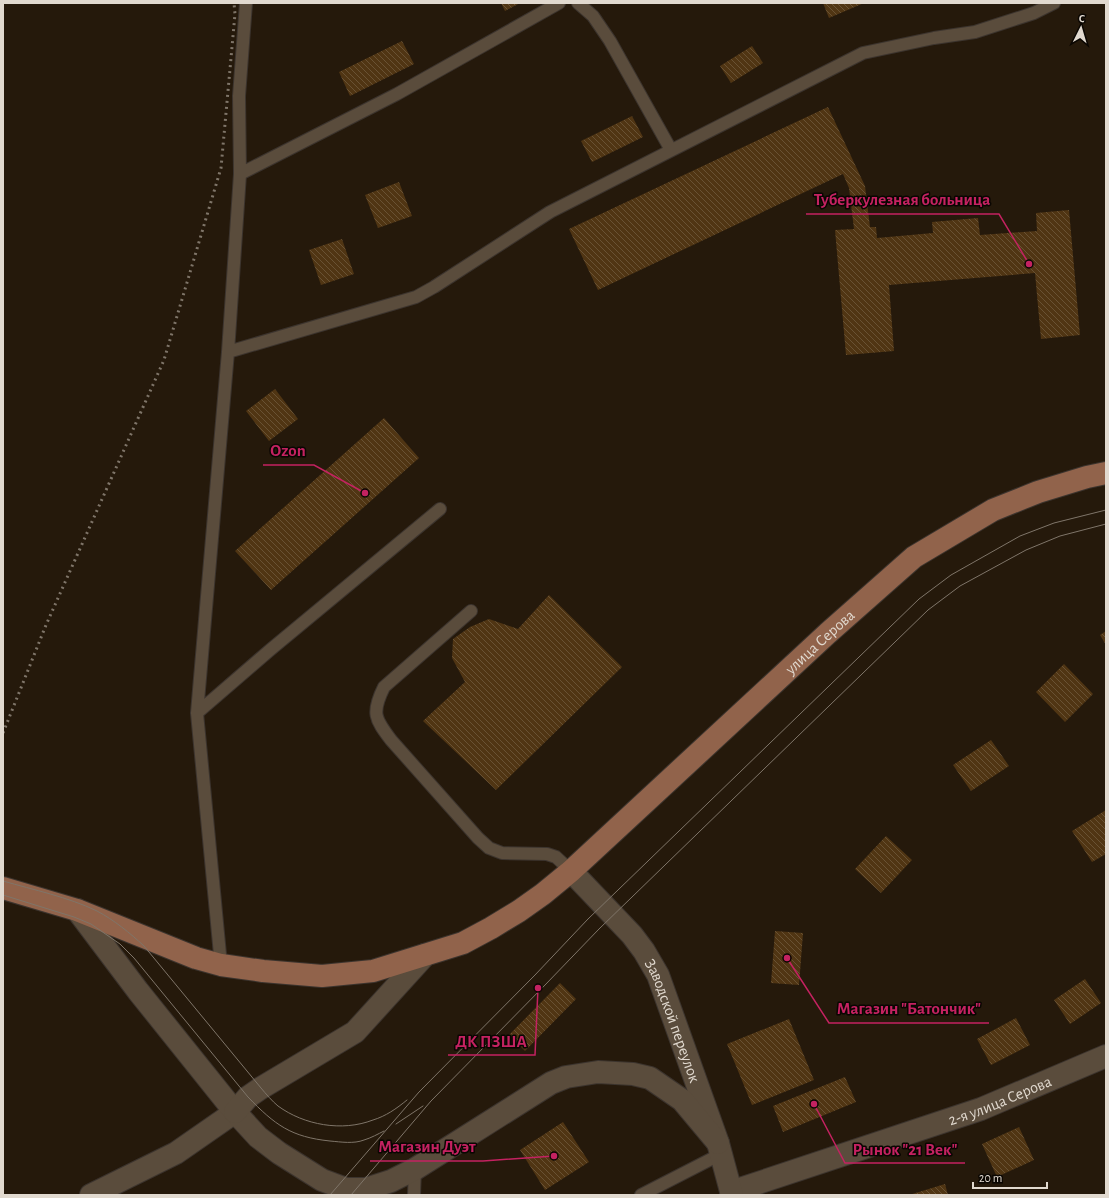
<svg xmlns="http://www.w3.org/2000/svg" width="1109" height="1198" viewBox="0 0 1109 1198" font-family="'Alegreya Sans',sans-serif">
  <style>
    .building { fill: url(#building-back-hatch) }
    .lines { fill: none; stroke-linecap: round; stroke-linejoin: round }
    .lane-casing { stroke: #3c342e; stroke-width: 14 }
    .street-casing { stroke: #3c342e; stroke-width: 24 }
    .secondary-casing { stroke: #3c342e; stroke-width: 24 }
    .primary-casing { stroke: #3c342e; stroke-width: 24 }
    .lane { stroke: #5a4c3c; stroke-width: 12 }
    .street { stroke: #5a4c3c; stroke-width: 22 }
    .secondary { stroke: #5a4c3c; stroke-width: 22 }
    .primary { stroke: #91634b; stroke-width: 22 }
    .tram { stroke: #7f7569; stroke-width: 1 }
    .rail { stroke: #7f7569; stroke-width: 3; stroke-dasharray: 2 4; stroke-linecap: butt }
    .labels { text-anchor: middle; stroke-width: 3; stroke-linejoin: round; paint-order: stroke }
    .street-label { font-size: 16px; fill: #e1d9cf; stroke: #0a0602 }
    .leader { fill: none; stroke: #c42261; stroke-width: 1.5 }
    .callout-dot { fill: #c42261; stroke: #0a0602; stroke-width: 1.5 }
    .callout-label { font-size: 17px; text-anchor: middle; font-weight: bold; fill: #c42261; stroke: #0a0602; stroke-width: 3; stroke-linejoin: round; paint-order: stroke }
  </style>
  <defs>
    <pattern id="building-back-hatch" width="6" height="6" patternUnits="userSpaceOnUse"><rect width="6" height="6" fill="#503513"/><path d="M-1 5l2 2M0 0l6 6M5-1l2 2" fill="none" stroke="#695234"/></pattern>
  </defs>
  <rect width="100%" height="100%" fill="#25190b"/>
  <path class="building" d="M501,3H520L505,11Z
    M823,3H864L829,18Z
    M402,41L414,64L350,96L339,72Z
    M752,46L763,63L731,83L720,66Z
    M828,107L865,186L870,227H876L877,238L933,233L932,222L978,218L980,235L1037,231L1036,213L1069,210L1080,335L1041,339L1035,273L889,285L894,351L846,355L835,230L854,229L849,188L843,174L598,290L569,229Z
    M632,116L643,137L592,162L581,141Z
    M399,182L412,216L378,228L365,195Z
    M342,239L354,274L321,285L309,250Z
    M275,389L298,419L269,441L246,411Z
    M384,418L419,458L271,590L235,551Z
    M549,595L622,667L496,790L423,721L465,682L452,658L453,639L470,627L489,619L518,629Z
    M1106,631V645L1100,635Z
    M1064,664L1093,694L1065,722L1036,692Z
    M991,740L1009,766L971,791L953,765Z
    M1106,810V854L1092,862L1072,831Z
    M886,836L912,860L881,893L855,869Z
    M775,931L803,933L799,985L771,983Z
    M1085,979L1101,1003L1070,1024L1054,1000Z
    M560,983L576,999L525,1051L509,1035Z
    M1016,1018L1030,1045L991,1065L977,1039Z
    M789,1019L814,1080L752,1105L727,1044Z
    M845,1077L856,1102L783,1132L773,1106Z
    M563,1122L589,1162L545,1190L520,1150Z
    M1019,1127L1034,1160L997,1177L982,1144Z
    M945,1184L948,1195H909Z"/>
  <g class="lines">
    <defs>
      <path id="lane" d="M578,3L593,16L610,41L671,150
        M240,174L397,94L559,3
        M228,352L416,297L434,287L550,212L863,53L934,38L975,32L1034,13L1054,3
        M471,611L384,687C371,713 375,719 391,740L478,838L489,848L502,853L547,854L556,857L571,871
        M197,713L228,352L240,174L239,96L246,3
        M221,965L197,713L270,650L440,509
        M414,1195L415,1169
        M641,1195L721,1154"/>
      <g id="street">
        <path id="s1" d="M731,1192L981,1109L1106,1056"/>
        <path d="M91,1195L176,1153L235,1112"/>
      </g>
      <g id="secondary">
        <path id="s2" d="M571,871L632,935L644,951L658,975L718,1143L732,1195"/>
        <path d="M77,910L138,991L235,1112L258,1137L279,1153L322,1180L346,1189H366L391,1181L415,1169L551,1083L566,1077L598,1072L633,1074L650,1078L682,1100L718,1143"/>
        <path d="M235,1112L248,1097L261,1088L355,1032L425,955"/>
      </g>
      <g id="primary">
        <path id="s3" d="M3,888L77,910L196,958L221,965L263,971L322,976L373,971L463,943L491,928L519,911L543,894L571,871L828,633L914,557L993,510L1038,492L1087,477L1106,473"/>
      </g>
    </defs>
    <use href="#lane" class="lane-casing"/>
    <use href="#street" class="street-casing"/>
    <use href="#secondary" class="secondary-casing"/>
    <use href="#primary" class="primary-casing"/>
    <use href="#lane" class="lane"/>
    <use href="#street" class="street"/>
    <use href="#secondary" class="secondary"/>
    <use href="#primary" class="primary"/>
    <path class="tram" d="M3,881C34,890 68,897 97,911C114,920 130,933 144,946L261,1088C266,1094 272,1101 278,1106C304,1125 342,1132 373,1120C386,1116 396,1109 407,1100
      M3,895L74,917L91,924L120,944L134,958L248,1097C275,1125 291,1137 330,1141C341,1142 354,1144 364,1140C371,1138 378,1134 384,1131
      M396,1124L423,1106
      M330,1195L419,1092L535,975L588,919L919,599L951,575L1020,536L1054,523L1106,510
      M351,1195L431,1101L546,984L599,929L928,610L960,586L1026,550L1060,536L1106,524"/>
    <path class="rail" d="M3,733L46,625L164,360L221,168L235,14L234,3"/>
  </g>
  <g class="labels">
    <g class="street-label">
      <text dy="6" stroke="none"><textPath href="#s3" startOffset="947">улица Серова</textPath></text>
      <text dy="6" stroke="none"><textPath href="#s2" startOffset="184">Заводской переулок</textPath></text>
      <text dy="6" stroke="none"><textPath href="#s1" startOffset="284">2-я улица Серова</textPath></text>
    </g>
  </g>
  <path class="leader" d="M1029 264L999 214H806M365 493L314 465H263M787 958L829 1023H989M538 988L535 1055H448M554 1156L483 1161H370M814 1104L845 1163H965"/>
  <g class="callout-dot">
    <circle cx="1029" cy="264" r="4"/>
    <circle cx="365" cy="493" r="4"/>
    <circle cx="787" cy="958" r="4"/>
    <circle cx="538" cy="988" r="4"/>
    <circle cx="554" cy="1156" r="4"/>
    <circle cx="814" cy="1104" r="4"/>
  </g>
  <g class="callout-label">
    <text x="902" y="205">Туберкулезная больница</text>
    <text x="288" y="456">Ozon</text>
    <text x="909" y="1014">Магазин "Батончик"</text>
    <text x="491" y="1047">ДК ПЗША</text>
    <text x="427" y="1152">Магазин Дуэт</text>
    <text x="905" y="1155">Рынок "21 Век"</text>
  </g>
  <rect width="1109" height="1198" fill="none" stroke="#e1d9cf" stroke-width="8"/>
  <g transform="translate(1081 28) rotate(5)" stroke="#0a0602" stroke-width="3" paint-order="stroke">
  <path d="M0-3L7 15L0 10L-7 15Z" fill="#e1d9cf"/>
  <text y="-6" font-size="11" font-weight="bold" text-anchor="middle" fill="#e1d9cf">С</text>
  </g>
  <path d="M973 1182v6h74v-6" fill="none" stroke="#e1d9cf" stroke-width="2"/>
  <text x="979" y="1182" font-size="12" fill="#e1d9cf" stroke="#0a0602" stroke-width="3" paint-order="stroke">20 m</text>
</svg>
